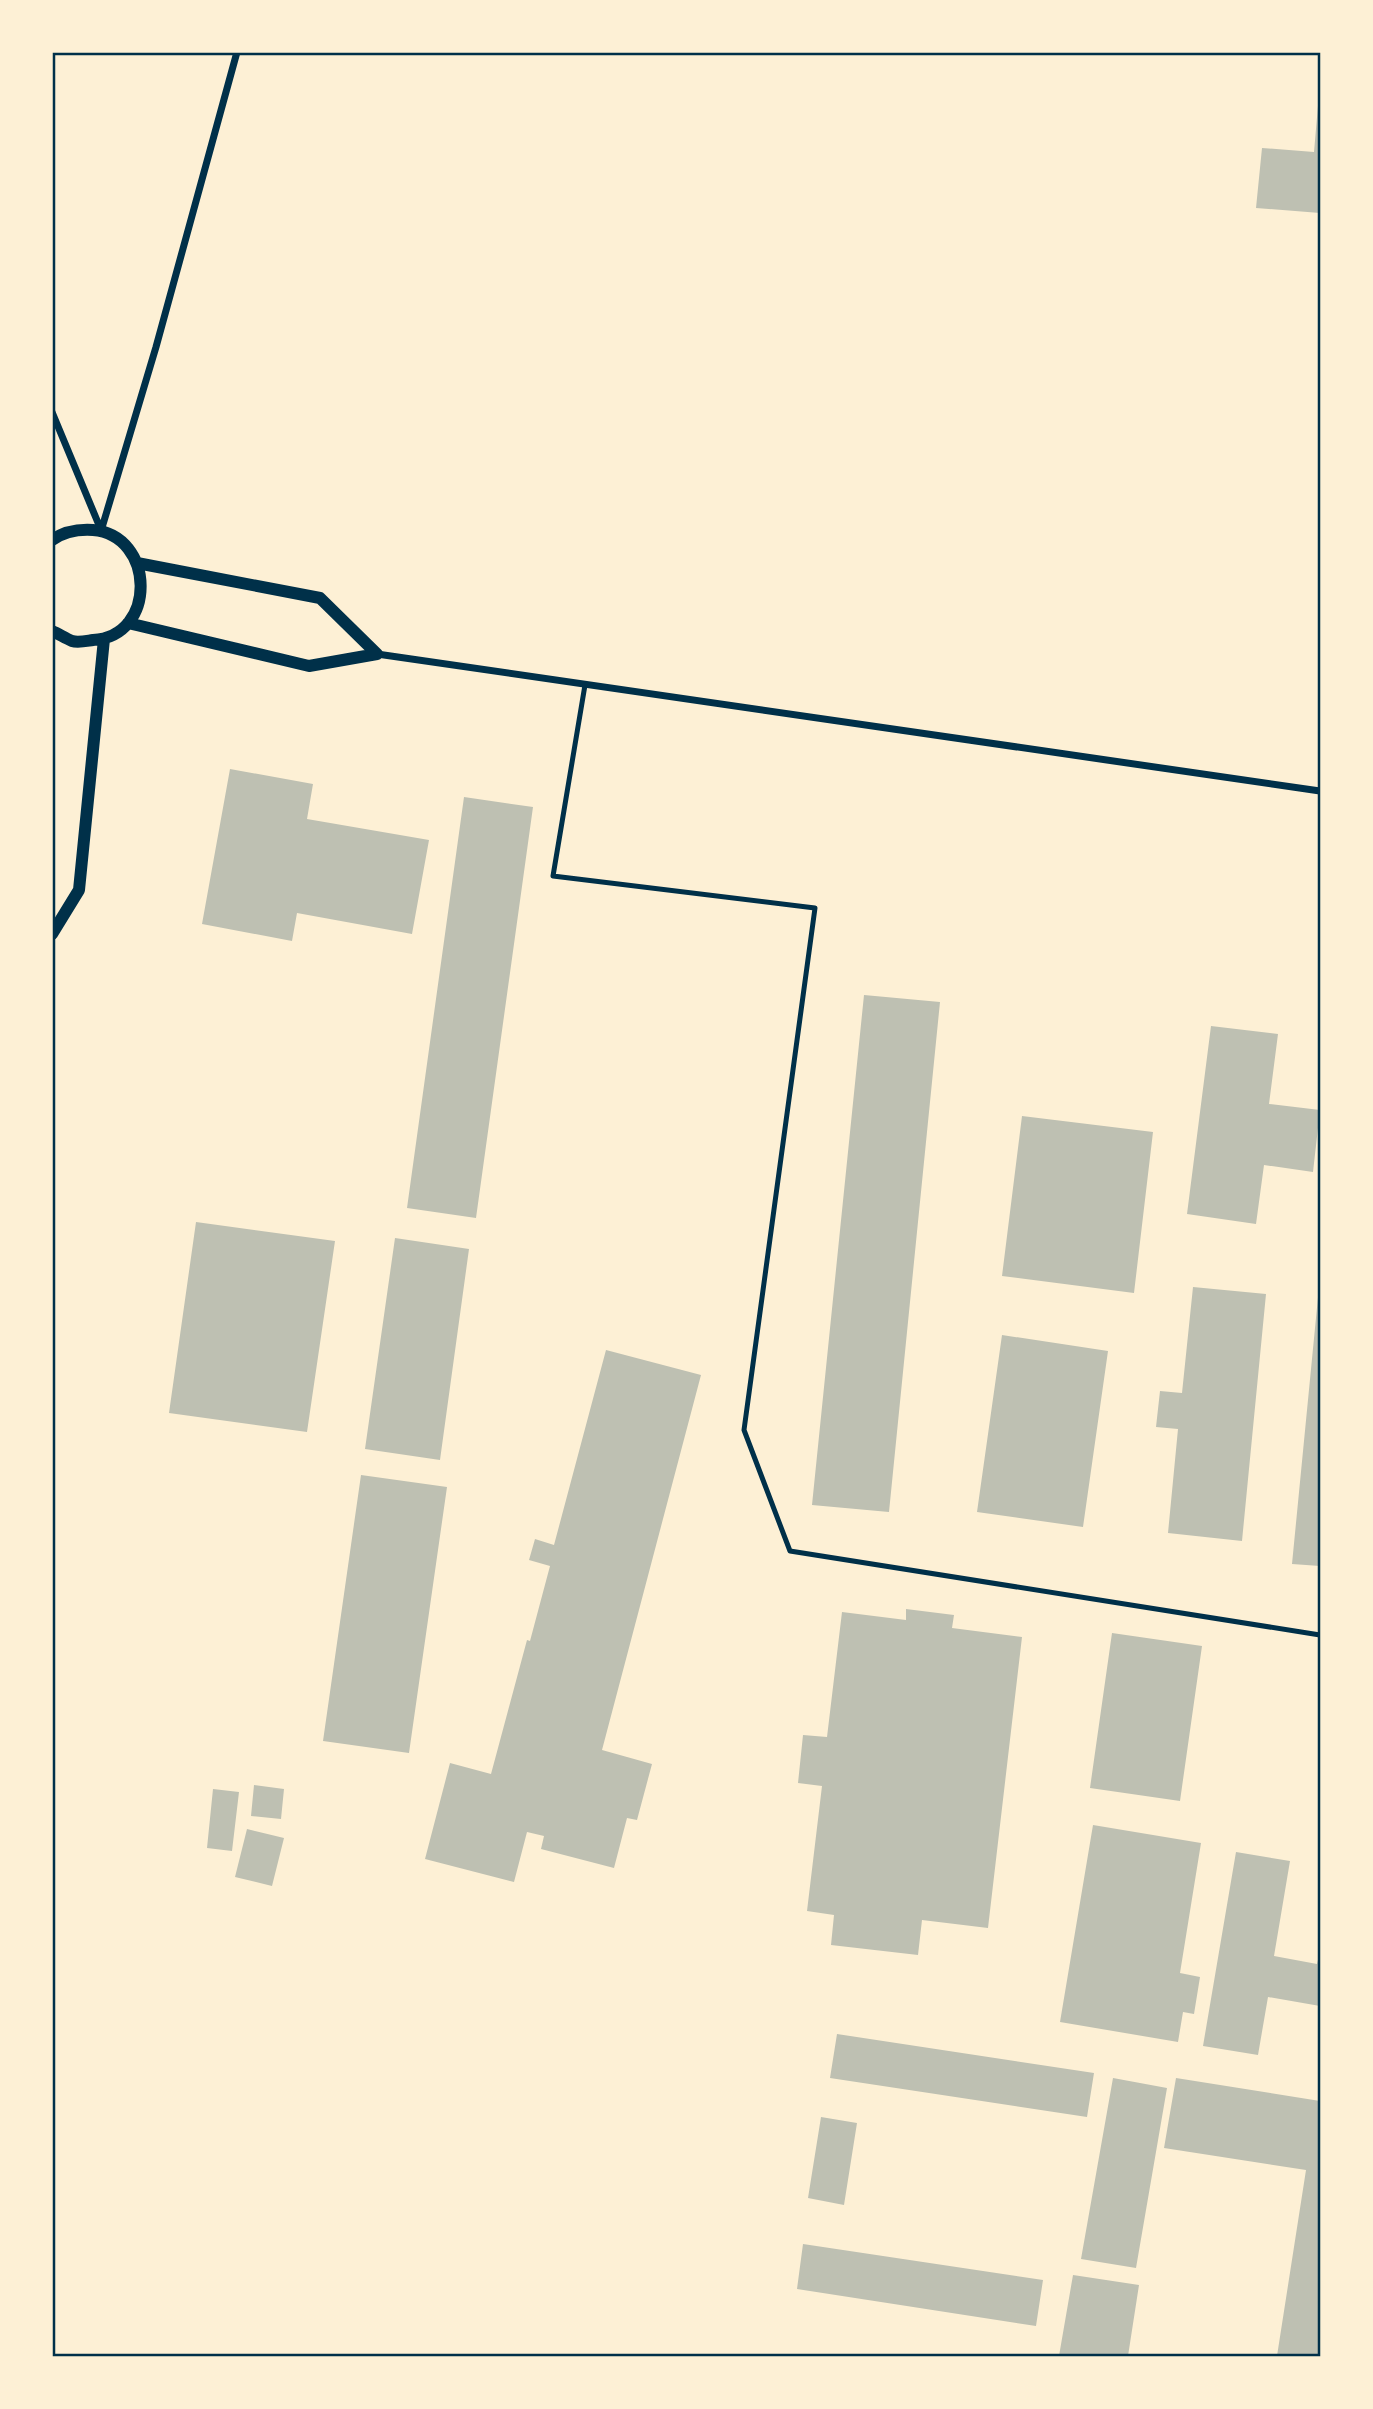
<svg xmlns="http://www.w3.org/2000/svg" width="1373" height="2409" viewBox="0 0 1373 2409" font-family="'Exo 2',sans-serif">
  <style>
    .building { fill: #bec0b2 }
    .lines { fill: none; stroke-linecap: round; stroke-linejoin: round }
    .service { stroke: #003049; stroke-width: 5 }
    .minor { stroke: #003049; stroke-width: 7 }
    .tertiary { stroke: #003049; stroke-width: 12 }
    .neatline { fill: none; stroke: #003049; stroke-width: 2.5 }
  </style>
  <rect width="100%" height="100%" fill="#fdf0d5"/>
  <path class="building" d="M1319,94H1320V213L1256,208L1262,148L1314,152Z
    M230,769L313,784L307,819L429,840L412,934L297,913L292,941L202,924Z
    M464,797L533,807L476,1218L407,1208Z
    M864,995L940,1002L889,1512L812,1505Z
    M1211,1026L1278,1034L1269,1104L1320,1110L1313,1172L1264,1165L1256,1224L1187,1214Z
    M1022,1116L1153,1132L1134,1293L1002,1276Z
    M196,1222L335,1241L307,1432L169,1413Z
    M395,1238L469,1249L440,1460L365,1449Z
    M1193,1287L1266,1294L1242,1541L1168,1533L1178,1429L1156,1427L1160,1391L1182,1393Z
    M1319,1287H1320V1566L1292,1564Z
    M1002,1335L1108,1351L1083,1527L977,1512Z
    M606,1350L701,1375L602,1750L652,1764L637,1820L627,1818L614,1868L541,1849L544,1836L527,1832L514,1882L425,1859L450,1763L491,1774L527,1640L530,1641L550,1566L529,1560L535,1539L554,1545Z
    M361,1475L447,1487L409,1753L323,1741Z
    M906,1609L954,1615L952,1628L1022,1637L988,1928L922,1920L918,1955L831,1945L834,1915L807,1911L822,1786L798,1783L803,1735L827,1737L842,1612L906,1620Z
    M1112,1633L1202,1646L1180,1801L1090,1788Z
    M254,1785L284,1789L281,1819L251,1816Z
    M213,1789L239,1792L232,1851L207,1848Z
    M1093,1825L1201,1843L1180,1973L1200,1977L1194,2014L1183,2012L1178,2042L1060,2022Z
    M247,1829L284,1838L272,1886L235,1877Z
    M1236,1852L1290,1861L1274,1956L1317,1964L1320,1951V2006L1268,1997L1258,2055L1203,2046Z
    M837,2034L1094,2073L1087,2117L830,2078Z
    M1113,2078L1167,2088L1136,2268L1081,2259Z
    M1176,2078L1320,2101V2356H1277L1306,2170L1164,2148Z
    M821,2117L857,2123L844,2205L808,2198Z
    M803,2244L1043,2280L1036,2326L797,2289Z
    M1073,2275L1139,2285L1128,2356H1059Z"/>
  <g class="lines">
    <path class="service" d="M585,685L553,876L815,908L744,1430L790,1551L1320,1635"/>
    <path class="minor" d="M52,412L101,530
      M101,531L156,347L237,52
      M377,654L1320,791"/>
    <path class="tertiary" d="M52,540C65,531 78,529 93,530C155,535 158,636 93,640C86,641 78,643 72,641C65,638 59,634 52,631
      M137,563L320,598L377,654
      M128,623L309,666L377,654
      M52,934L79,890L104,639"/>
  </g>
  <rect width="1373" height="2409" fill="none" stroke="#fdf0d5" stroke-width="108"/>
  <rect x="54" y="54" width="1265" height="2301" class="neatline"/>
</svg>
